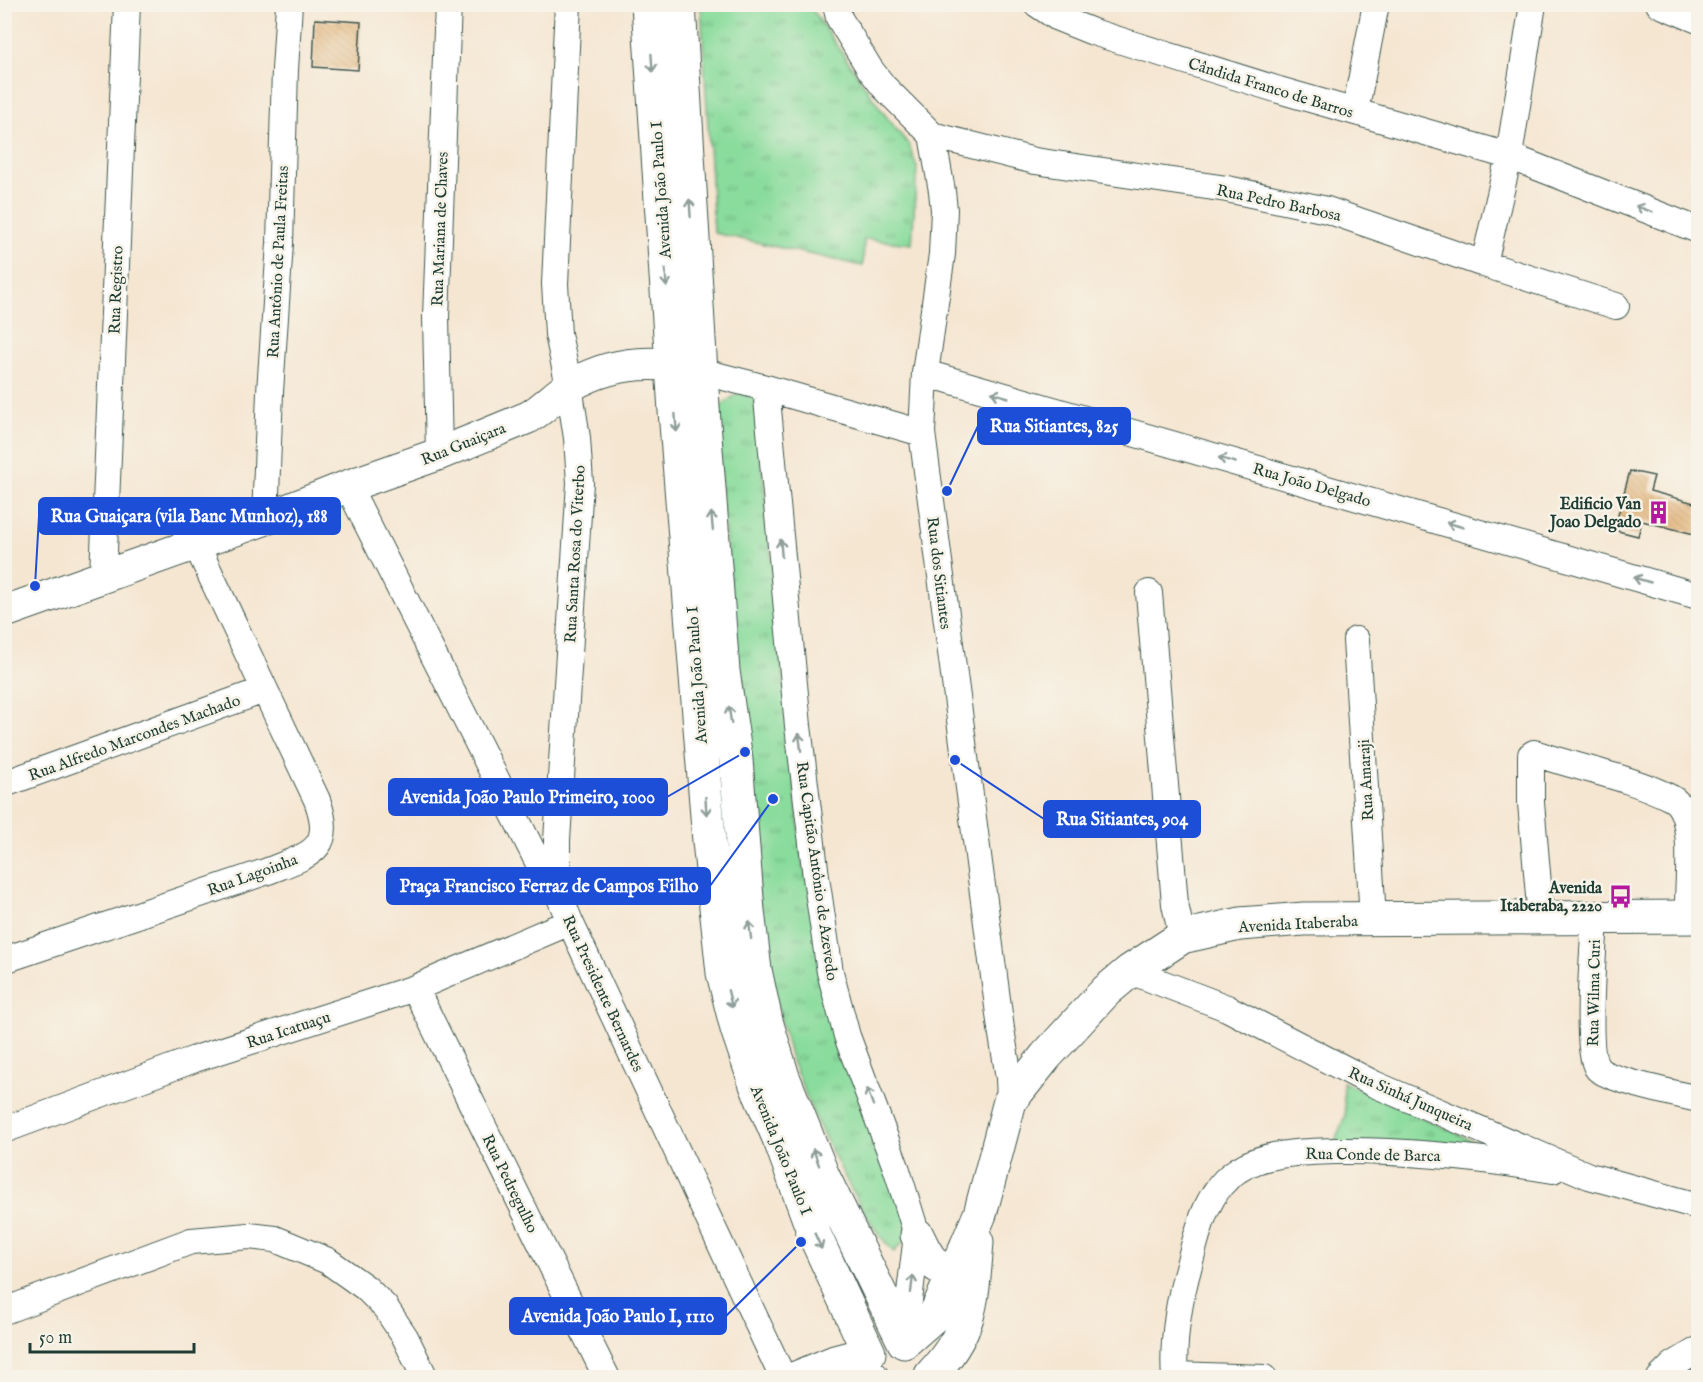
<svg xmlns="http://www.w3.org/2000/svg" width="1703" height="1382" viewBox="0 0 1703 1382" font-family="'IM FELL English',serif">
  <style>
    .grass { fill: url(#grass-tufts); stroke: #548c68; stroke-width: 1.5 }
    .building { fill: url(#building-back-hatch) }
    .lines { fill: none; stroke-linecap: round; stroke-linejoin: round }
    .minor-casing { stroke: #3f564c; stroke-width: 28 }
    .tertiary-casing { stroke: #3f564c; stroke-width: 34 }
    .secondary-casing { stroke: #3f564c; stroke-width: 35 }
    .minor { stroke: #fff; stroke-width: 26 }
    .tertiary { stroke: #fff; stroke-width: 32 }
    .secondary { stroke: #fff; stroke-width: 33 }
    .oneway { stroke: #8f9e9a }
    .labels { text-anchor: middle; stroke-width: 5; stroke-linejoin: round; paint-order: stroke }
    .street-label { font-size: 16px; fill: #1f3d34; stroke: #f7f3e8 }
    .poi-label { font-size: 16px; font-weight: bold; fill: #1f3d34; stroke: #f7f3e8; text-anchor: end }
    .leader { fill: none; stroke: #1d4ed8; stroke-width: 2 }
    .callout-dot { fill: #1d4ed8; stroke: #f7f3e8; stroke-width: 2 }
    .callout { fill: #1d4ed8; stroke: #1d4ed8; stroke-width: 2 }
    .callout-label { font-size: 18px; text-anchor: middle; font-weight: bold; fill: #fff }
  </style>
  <defs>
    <pattern id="grass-tufts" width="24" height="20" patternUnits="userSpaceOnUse" patternTransform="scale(1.5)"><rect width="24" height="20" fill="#8adc9d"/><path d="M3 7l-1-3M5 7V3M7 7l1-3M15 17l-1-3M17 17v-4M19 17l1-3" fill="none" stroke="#70b481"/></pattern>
    <pattern id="building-back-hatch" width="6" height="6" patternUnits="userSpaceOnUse" patternTransform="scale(1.5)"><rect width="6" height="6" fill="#e3b173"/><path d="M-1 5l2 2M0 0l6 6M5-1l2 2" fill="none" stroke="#b7915f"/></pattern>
  </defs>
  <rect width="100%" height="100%" fill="#f7f3e8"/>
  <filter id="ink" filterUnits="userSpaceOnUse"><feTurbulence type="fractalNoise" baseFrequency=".0167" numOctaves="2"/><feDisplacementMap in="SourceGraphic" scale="12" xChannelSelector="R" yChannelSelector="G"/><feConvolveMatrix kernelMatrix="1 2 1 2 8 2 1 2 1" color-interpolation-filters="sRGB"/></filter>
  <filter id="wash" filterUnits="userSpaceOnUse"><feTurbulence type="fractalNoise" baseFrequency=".008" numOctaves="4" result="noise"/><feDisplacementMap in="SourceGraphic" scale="24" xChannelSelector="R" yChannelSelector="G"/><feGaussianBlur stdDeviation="1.35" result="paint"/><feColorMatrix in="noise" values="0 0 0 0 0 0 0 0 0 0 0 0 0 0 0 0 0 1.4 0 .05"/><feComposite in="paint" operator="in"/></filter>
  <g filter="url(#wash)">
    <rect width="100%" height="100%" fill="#f5e6d2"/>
    <path class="grass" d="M701,5H809L882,111L909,145L917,167L912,244L864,239L863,266L714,233Z
      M740,392L755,398L803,866L911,1234L894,1252L878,1234L854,1195L816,1120L790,1056L763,947L714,410Z
      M1343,1082L1524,1164L1326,1163L1345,1116Z"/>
    <g id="blocks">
      <path class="building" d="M315,19L361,22L358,70L313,67Z
        M1630,471L1654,476L1650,491L1698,504V535L1642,521L1638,536L1614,530Z"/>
    </g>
  </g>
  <g filter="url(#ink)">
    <use href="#blocks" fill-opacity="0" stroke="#3f564c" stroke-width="1.5"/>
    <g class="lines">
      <defs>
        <path id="minor" d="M836,4L839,18L870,69L884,87L932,135L942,191L944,210L942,254L925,373L922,433L1001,1029L1009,1078L1010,1101
          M1037,4L1058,18L1093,32L1279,90L1509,156L1698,230
          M1659,4L1698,20
          M1355,112L1376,4
          M932,135L1035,161L1227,189L1327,210L1484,264L1616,306
          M1484,264L1509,156L1533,4
          M700,371L766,388L922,433
          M925,373L1698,596
          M766,388L798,726L816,877L830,972L847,1036L897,1170L917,1235L904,1342
          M439,454L436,317L448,4
          M348,486L537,860L557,890L570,922L783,1378
          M265,519L270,392L280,243L285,70L289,4
          M103,575L127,4
          M1149,593L1175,904L1182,937
          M1356,640L1373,919
          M4,784L264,690
          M557,890V840L580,483L577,438L569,386L558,334L555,284L568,4
          M1595,918C1594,943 1584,1053 1598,1069C1607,1079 1681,1095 1698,1099
          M1541,919L1531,803V755L1534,753C1578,768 1630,777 1671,798C1677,801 1680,805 1683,812C1694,839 1687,887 1688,918
          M4,960L268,871C308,855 336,851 317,800L195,542
          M1130,971L1227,1008L1374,1084L1589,1176L1698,1206
          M415,988L607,1378
          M4,1130L195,1059L415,988L570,922
          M4,1311L191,1241L249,1236L275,1239L328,1261L366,1288L385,1307L405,1337L425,1378
          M1175,1375L1264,1378
          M1175,1378C1172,1340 1179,1301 1189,1265C1198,1231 1206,1190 1238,1170C1265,1152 1304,1152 1335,1151C1409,1150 1481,1158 1553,1170
          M1660,1378L1673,1365L1698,1350"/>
        <path id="tertiary" d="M4,612L265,519L348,486L439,454L529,417C545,408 556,394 570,386C610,362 653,359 697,370"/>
        <path id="secondary" d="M648,4L675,411L709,841L723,973L737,1029L756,1085L781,1143L815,1236L869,1353L835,1362L796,1378
          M679,4L704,423L723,671L736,760L748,911L755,970L766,1021L783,1077L823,1176L904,1342L935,1315L966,1247L980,1214L1010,1101L1046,1056L1106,991L1130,971L1182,937L1240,924L1304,919L1698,917
          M917,1235C925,1252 935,1277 957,1266
          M931,1375C973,1330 972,1301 977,1242
          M871,1378L872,1377"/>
      </defs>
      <use href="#minor" class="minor-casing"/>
      <use href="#tertiary" class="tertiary-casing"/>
      <use href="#secondary" class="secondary-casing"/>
      <use href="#minor" class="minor"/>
      <use href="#tertiary" class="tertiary"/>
      <use href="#secondary" class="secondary"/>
    </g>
    <defs><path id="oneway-shaft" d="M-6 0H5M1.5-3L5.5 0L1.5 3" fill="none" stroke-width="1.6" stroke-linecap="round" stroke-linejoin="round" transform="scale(1.5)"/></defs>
    <g class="oneway">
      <use href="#oneway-shaft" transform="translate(652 63) rotate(86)"/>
      <use href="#oneway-shaft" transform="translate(690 208) rotate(-94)"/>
      <use href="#oneway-shaft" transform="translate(1644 209) rotate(-159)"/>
      <use href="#oneway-shaft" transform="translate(666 278) rotate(86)"/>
      <use href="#oneway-shaft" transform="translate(1000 395) rotate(-164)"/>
      <use href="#oneway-shaft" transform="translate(676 423) rotate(86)"/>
      <use href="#oneway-shaft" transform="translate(1227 460) rotate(-164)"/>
      <use href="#oneway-shaft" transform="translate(712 521) rotate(-95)"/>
      <use href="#oneway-shaft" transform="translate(1455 525) rotate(-164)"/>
      <use href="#oneway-shaft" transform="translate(781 548) rotate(-95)"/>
      <use href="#oneway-shaft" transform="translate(1642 580) rotate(-164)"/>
      <use href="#oneway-shaft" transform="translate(730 715) rotate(-98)"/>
      <use href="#oneway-shaft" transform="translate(800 742) rotate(-97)"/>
      <use href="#oneway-shaft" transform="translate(706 806) rotate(86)"/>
      <use href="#oneway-shaft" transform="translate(750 930) rotate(-97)"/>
      <use href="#oneway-shaft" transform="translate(730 999) rotate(76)"/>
      <use href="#oneway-shaft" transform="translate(870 1097) rotate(-110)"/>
      <use href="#oneway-shaft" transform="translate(816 1157) rotate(-110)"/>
      <use href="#oneway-shaft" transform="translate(818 1241) rotate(66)"/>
      <use href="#oneway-shaft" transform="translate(912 1284) rotate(-83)"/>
    </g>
  </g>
  <defs>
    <symbol id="building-bare" viewBox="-9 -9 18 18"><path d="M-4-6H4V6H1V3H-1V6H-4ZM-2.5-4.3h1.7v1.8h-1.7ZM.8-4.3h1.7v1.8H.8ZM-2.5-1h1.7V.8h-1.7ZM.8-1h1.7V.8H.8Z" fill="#b5179e" stroke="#f7f3e8" stroke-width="2.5" paint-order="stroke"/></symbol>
    <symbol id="bus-bare" viewBox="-9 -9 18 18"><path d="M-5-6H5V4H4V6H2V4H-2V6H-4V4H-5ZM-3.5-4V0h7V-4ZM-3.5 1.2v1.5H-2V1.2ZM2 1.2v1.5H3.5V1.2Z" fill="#b5179e" stroke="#f7f3e8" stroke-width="2.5" paint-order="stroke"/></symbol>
  </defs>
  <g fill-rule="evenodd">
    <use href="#building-bare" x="1642" y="496" width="33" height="33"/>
    <use href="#bus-bare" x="1604" y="880" width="33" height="33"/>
  </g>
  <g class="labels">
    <g class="street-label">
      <text transform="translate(1271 87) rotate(17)" y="6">Cândida Franco de Barros</text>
      <text transform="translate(660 190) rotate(-94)" y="6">Avenida João Paulo I</text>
      <text transform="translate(1279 202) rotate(12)" y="6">Rua Pedro Barbosa</text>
      <text transform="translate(439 229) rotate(-88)" y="6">Rua Mariana de Chaves</text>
      <text transform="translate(277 262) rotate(-87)" y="6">Rua Antônio de Paula Freitas</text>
      <text transform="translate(115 290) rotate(-88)" y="6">Rua Registro</text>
      <text transform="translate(463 443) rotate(-22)" y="6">Rua Guaiçara</text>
      <text transform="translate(1312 484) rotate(16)" y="6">Rua João Delgado</text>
      <text transform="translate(574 554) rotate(-87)" y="6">Rua Santa Rosa do Viterbo</text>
      <text transform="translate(940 573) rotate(83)" y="6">Rua dos Sitiantes</text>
      <text transform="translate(696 675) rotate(-94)" y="6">Avenida João Paulo I</text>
      <text transform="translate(134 737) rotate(-20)" y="6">Rua Alfredo Marcondes Machado</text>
      <text transform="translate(1365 780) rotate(-93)" y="6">Rua Amaraji</text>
      <text transform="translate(818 871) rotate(82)" y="6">Rua Capitão Antônio de Azevedo</text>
      <text transform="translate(252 874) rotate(-20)" y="6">Rua Lagoinha</text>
      <text transform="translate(1298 923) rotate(-3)" y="6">Avenida Itaberaba</text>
      <text transform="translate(604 993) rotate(65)" y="6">Rua Presidente Bernardes</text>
      <text transform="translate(1593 993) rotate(-89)" y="6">Rua Wilma Curi</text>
      <text transform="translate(288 1029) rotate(-18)" y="6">Rua Icatuaçu</text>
      <text transform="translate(1411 1098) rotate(24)" y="6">Rua Sinhá Junqueira</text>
      <text transform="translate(782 1150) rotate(68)" y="6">Avenida João Paulo I</text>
      <text transform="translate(1373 1154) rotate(1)" y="6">Rua Conde de Barca</text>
      <text transform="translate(511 1183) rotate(64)" y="6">Rua Pedregulho</text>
    </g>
    <g class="poi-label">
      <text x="1641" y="509">Edificio Van<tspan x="1641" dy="18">Joao Delgado</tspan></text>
      <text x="1602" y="893">Avenida<tspan x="1602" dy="18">Itaberaba, 2220</tspan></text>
    </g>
  </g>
  <path class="leader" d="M947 491L978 426M35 586L39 516M745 752L667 797M955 760L1044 819M773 799L710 886M801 1242L726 1316"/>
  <g class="callout-dot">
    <circle cx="947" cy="491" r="6"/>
    <circle cx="35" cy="586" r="6"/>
    <circle cx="745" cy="752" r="6"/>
    <circle cx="955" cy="760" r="6"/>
    <circle cx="773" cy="799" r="6"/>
    <circle cx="801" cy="1242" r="6"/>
  </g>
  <g class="callout">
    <rect x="978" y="408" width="152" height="36" rx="6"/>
    <rect x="39" y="498" width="301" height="36" rx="6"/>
    <rect x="389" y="779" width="278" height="36" rx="6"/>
    <rect x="1044" y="801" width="156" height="36" rx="6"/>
    <rect x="387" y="868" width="323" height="36" rx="6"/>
    <rect x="510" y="1298" width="216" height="36" rx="6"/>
  </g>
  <g class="callout-label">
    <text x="1054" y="432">Rua Sitiantes, 825</text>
    <text x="189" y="522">Rua Guaiçara (vila Banc Munhoz), 188</text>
    <text x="528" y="803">Avenida João Paulo Primeiro, 1000</text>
    <text x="1122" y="825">Rua Sitiantes, 904</text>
    <text x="549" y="892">Praça Francisco Ferraz de Campos Filho</text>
    <text x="618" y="1322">Avenida João Paulo I, 1110</text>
  </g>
  <rect width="1703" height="1382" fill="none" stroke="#f7f3e8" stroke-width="24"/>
  <path d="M30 1343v9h164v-9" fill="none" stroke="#1f3d34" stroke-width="3"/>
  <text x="39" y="1343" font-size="18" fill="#1f3d34" stroke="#f7f3e8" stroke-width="4.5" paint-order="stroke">50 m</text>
</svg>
